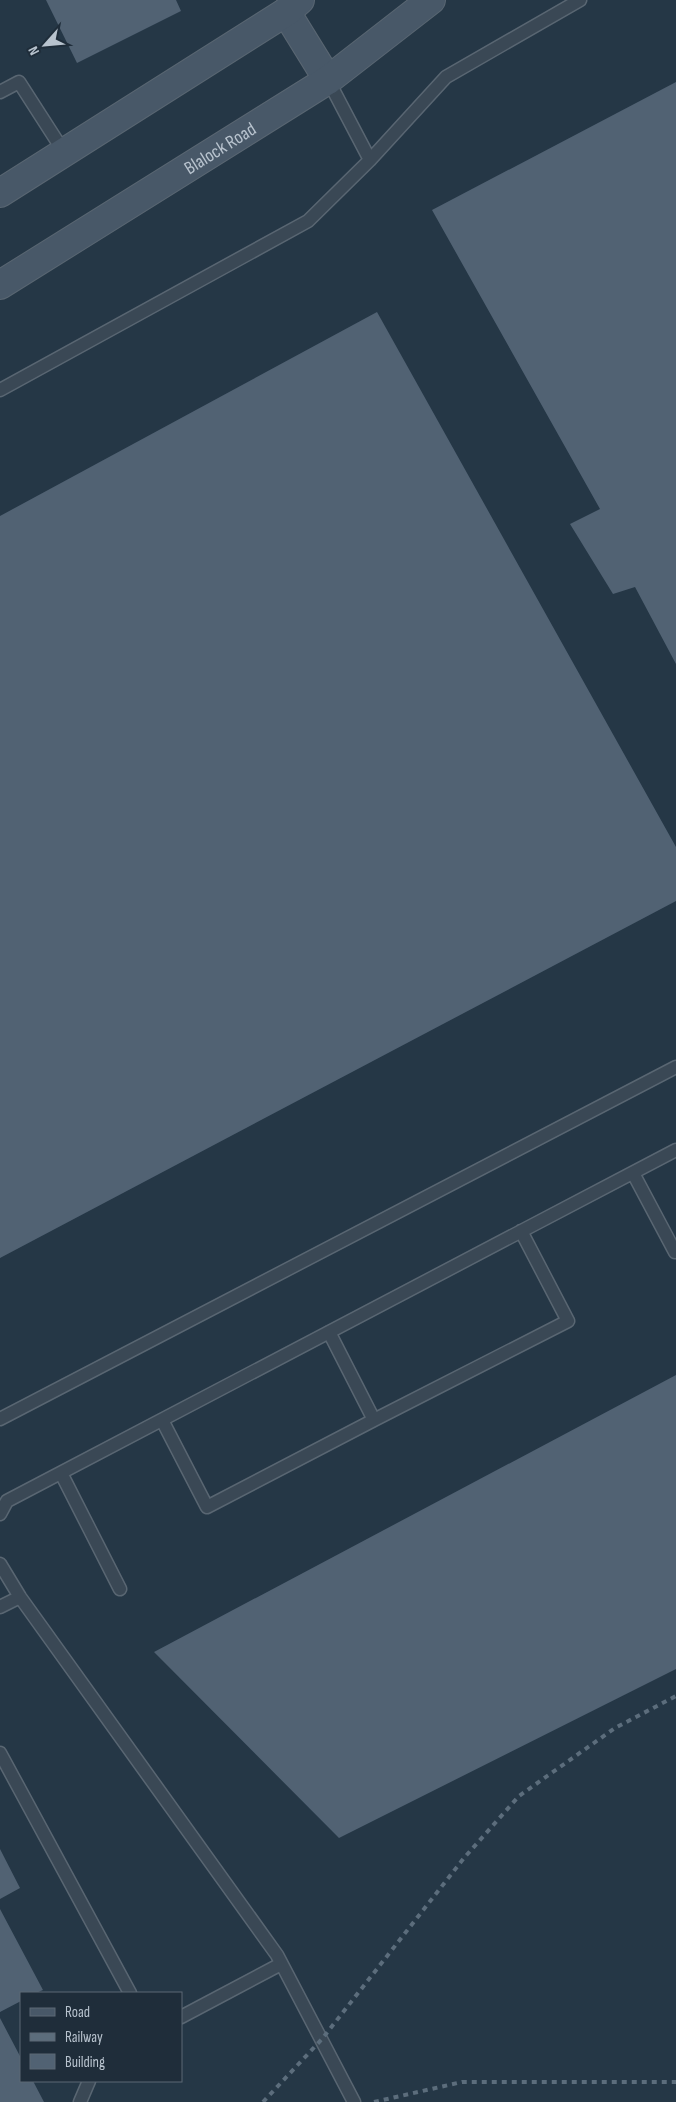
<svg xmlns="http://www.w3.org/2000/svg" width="676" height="2102" viewBox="0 0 676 2102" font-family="'Sofia Sans Condensed',sans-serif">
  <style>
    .building { fill: #516273 }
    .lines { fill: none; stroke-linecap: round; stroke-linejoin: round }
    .service-casing { stroke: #596672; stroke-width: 15 }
    .secondary-casing { stroke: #596672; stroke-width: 30 }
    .service { stroke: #3a4855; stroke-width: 12 }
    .secondary { stroke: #485868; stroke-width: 28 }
    .rail { stroke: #5c6d7c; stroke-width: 4; stroke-dasharray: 5 5; stroke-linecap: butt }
    .labels { text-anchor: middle; stroke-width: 5; stroke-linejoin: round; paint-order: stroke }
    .street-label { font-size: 19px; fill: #b8c3ce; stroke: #1f2d3a }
  </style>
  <rect width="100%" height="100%" fill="#253746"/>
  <path class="building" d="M46,0H176L181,11L77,63Z
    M676,82V664L635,587L613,594L570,524L600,509L432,210Z
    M377,312L676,847V901L0,1258V516Z
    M676,1375V1669L339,1838L154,1652Z
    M0,1849L20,1888L0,1899Z
    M0,1909L43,1990L36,1993H21V2001L0,2012Z
    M0,2018L21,2058V2081H33L44,2102H0Z"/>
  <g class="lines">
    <defs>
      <path id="service" d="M328,80L370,160
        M0,92L19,82L64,152
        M0,390L308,221L370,160L446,77L580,0
        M633,1173L675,1252H676
        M329,1332L374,1420L568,1321L521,1231
        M0,1419L676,1067
        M162,1420L207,1507L374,1420
        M61,1473L120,1589
        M0,1514L7,1501L676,1150
        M0,1564L20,1597L277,1955L354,2102
        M0,1607L20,1597
        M0,1753L130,1993
        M181,2017L281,1964
        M80,2102L89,2081"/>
      <g id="secondary">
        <path d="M286,12L328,80"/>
        <path d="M0,193L286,12L300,0"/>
        <path id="s1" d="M0,285L328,80L431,0"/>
      </g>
    </defs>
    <use href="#service" class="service-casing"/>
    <use href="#secondary" class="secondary-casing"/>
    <use href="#service" class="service"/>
    <use href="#secondary" class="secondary"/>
    <path class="rail" d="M263,2102L322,2039L464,1858L519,1796L615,1728L676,1696
      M374,2102L462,2082H676"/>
  </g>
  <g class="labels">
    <g class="street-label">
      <text dy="7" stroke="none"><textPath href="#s1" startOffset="259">Blalock Road</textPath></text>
    </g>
  </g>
  <rect x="20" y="1992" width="162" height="90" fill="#1f2d3a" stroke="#5c6975"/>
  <rect x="30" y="2008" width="25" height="8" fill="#485868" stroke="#5c6975"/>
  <text x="65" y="2017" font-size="15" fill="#b8c3ce">Road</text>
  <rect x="30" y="2033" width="25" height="8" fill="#5c6d7c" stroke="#5c6975"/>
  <text x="65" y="2042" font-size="15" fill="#b8c3ce">Railway</text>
  <rect x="30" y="2054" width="25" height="15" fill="#516273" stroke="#5c6975"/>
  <text x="65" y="2067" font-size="15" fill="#b8c3ce">Building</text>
  <g transform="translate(45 45) rotate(243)" stroke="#1f2d3a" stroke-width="4" paint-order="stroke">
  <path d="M0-4L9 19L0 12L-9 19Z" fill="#b8c3ce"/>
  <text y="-8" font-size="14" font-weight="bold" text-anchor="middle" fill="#b8c3ce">N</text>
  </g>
</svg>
